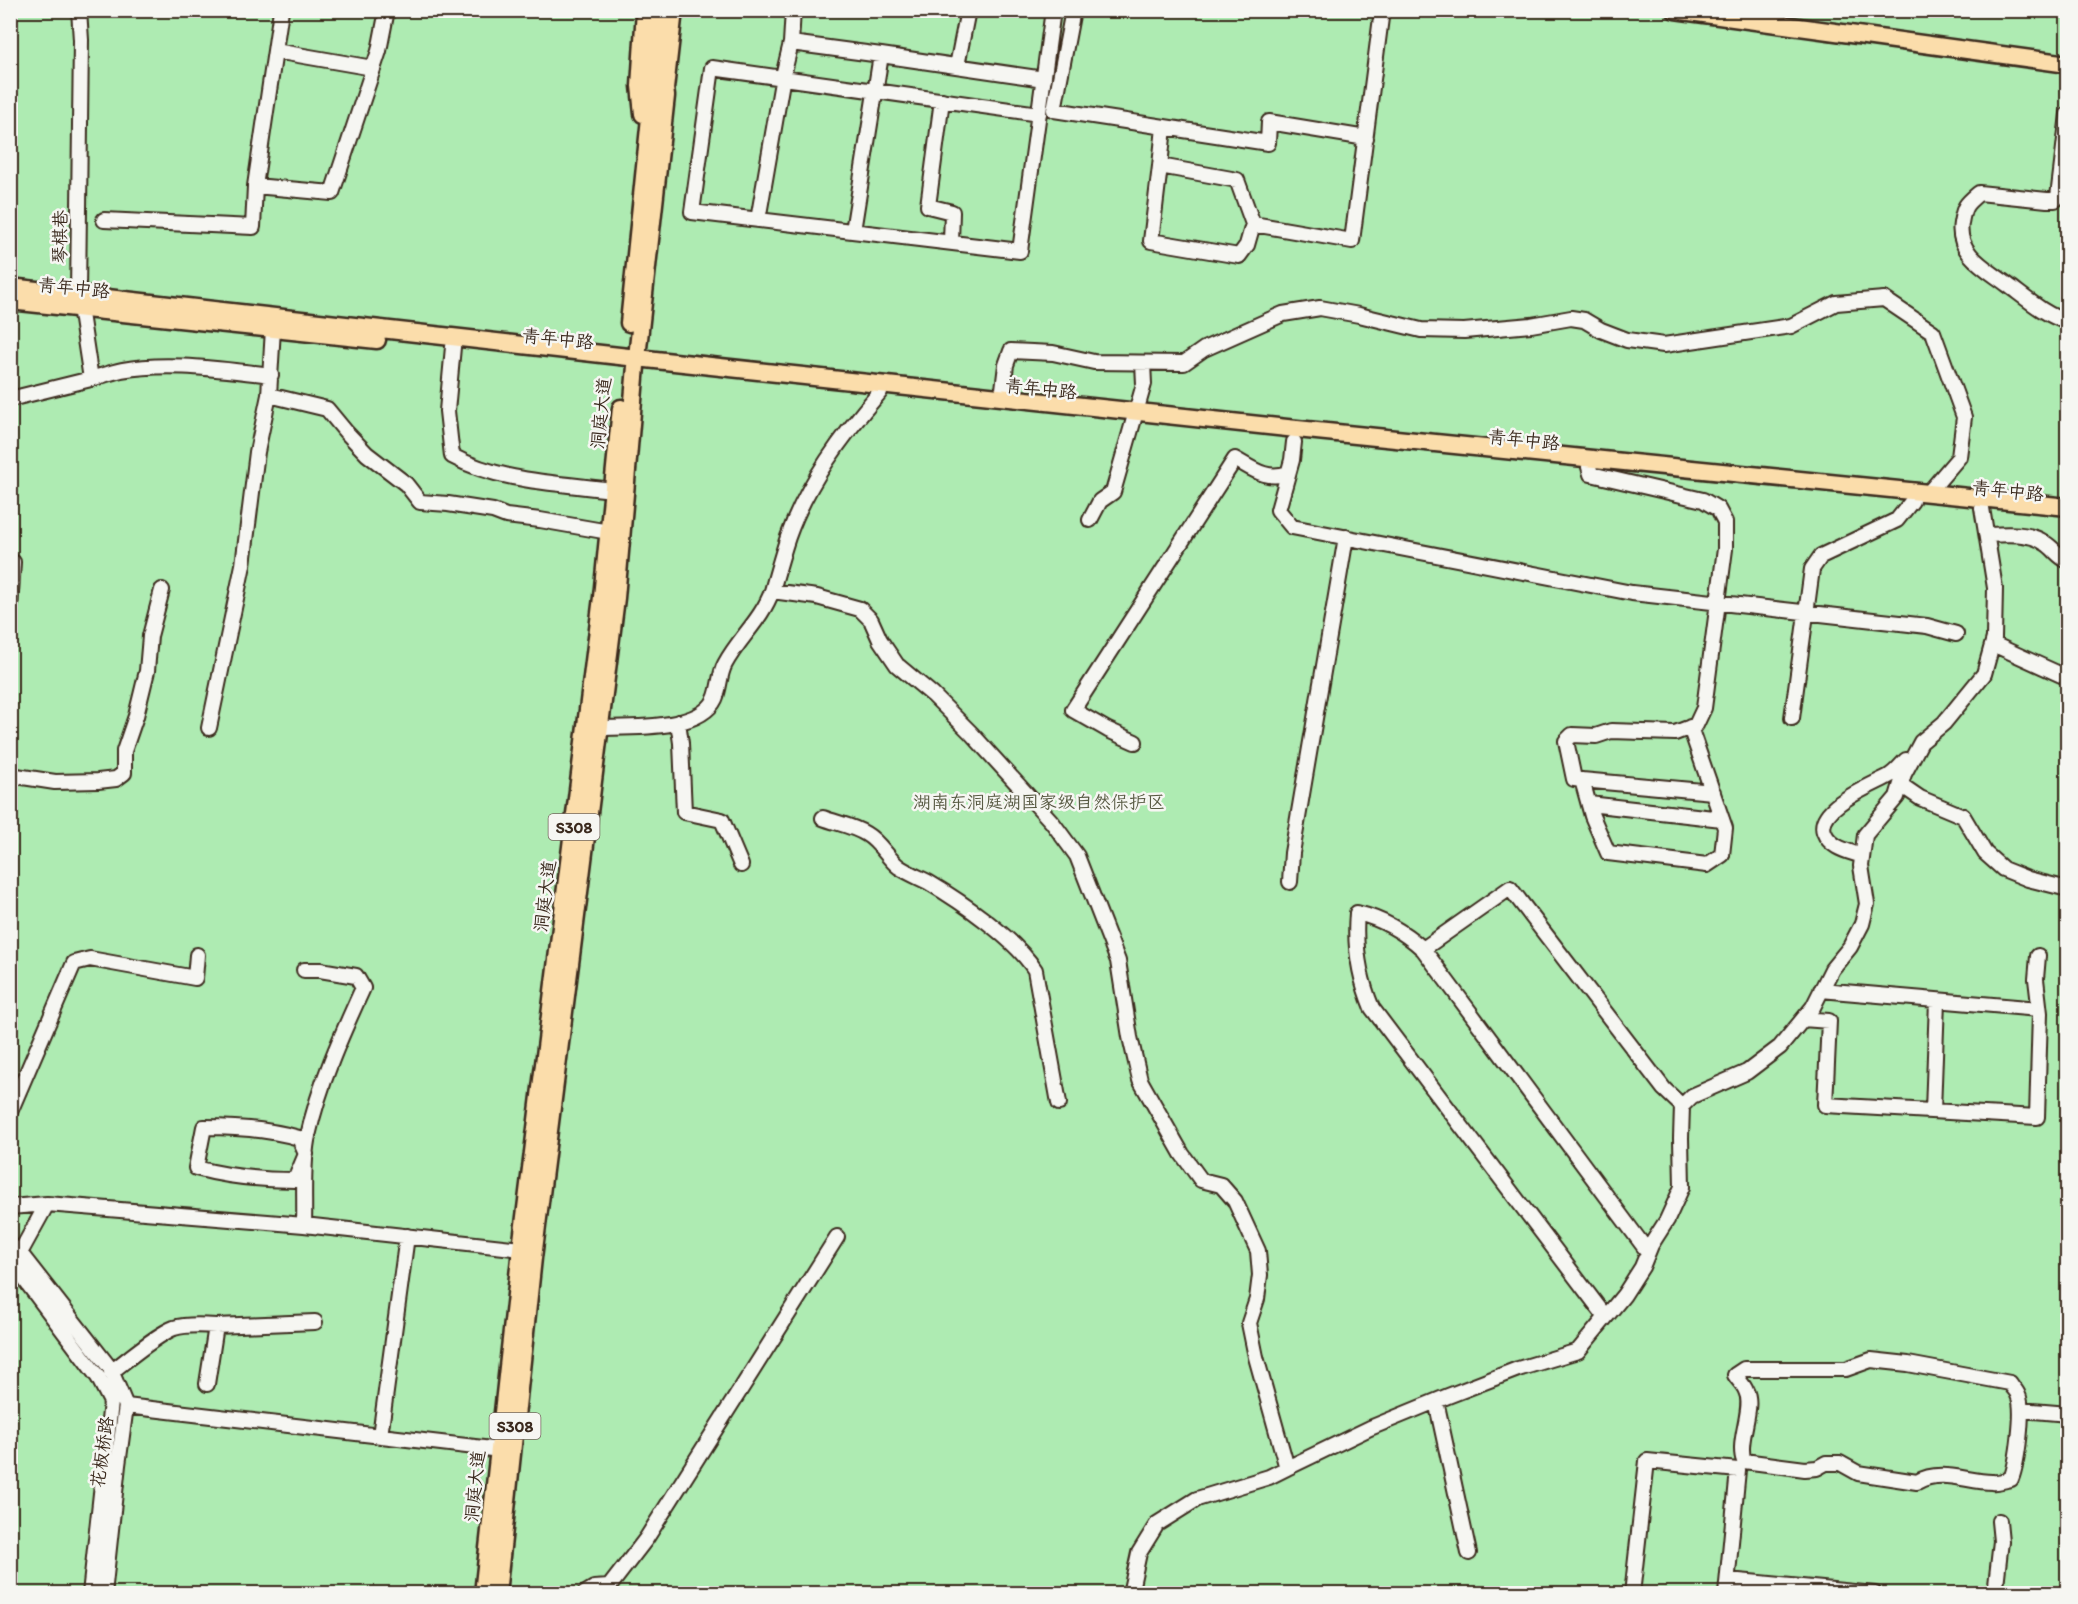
<svg xmlns="http://www.w3.org/2000/svg" width="2078" height="1604" viewBox="0 0 2078 1604" font-family="Itim,'LXGW WenKai TC',sans-serif">
  <style>
    .green { fill: #aeebb2; stroke: #748a68; stroke-width: 1.5 }
    .lines { fill: none; stroke-linecap: round; stroke-linejoin: round }
    .minor-casing { stroke: #3b2a1e; stroke-width: 18 }
    .major-casing { stroke: #3b2a1e; stroke-width: 21 }
    .minor { stroke: #f6f6f2; stroke-width: 14 }
    .major { stroke: #fbddab; stroke-width: 16 }
    .labels { text-anchor: middle; stroke-width: 5; stroke-linejoin: round; paint-order: stroke }
    .shield { fill: #f6f6f2; stroke: #73675e; stroke-width: 1.5 }
    .shield-label { font-size: 16px; font-weight: bold; fill: #3b2a1e }
    .street-label { font-size: 18px; fill: #3b2a1e; stroke: #f6f6f2 }
    .park-label { font-size: 18px; fill: #585a43; stroke: #f6f6f2 }
  </style>
  <rect width="100%" height="100%" fill="#f2ecf2"/>
  <filter id="ink" filterUnits="userSpaceOnUse"><feTurbulence type="fractalNoise" baseFrequency=".0167" numOctaves="2"/><feDisplacementMap in="SourceGraphic" scale="12" xChannelSelector="R" yChannelSelector="G"/><feConvolveMatrix kernelMatrix="1 2 1 2 8 2 1 2 1" color-interpolation-filters="sRGB"/></filter>
  <g filter="url(#ink)">
    <path class="green" d="M11,11H2067V1593L11,1594Z"/>
    <g class="lines">
      <defs>
        <path id="minor" d="M1073,10L1054,110L1268,143L1269,122L1366,138
          M791,43L793,10
          M275,51L373,68
          M881,55L1044,79
          M957,66L968,10
          M942,100L928,206L952,212L951,242
          M1039,114L712,68L692,212L1020,251L1053,10
          M2068,114L2058,197L2055,200H2047L1979,193C1966,204 1964,205 1961,223C1956,254 1987,269 2008,285C2027,299 2045,315 2068,322
          M1164,127L1160,166L1237,180L1253,224
          M1160,166L1151,241L1239,256L1247,245L1253,224L1352,241L1382,10
          M255,186L281,10
          M104,220L253,227L255,186L332,193L379,51L387,10
          M758,220L783,76L791,43L881,55L853,231
          M453,347L447,411L452,456C499,482 560,483 613,490
          M91,379C101,376 112,372 122,370C170,361 223,370 271,375
          M880,392C843,435 807,483 788,537C782,555 777,573 772,591L817,597L860,609L871,620L880,640L897,665L933,695L971,733L1052,822L1077,856L1118,961L1130,1037L1140,1080L1182,1154L1201,1180L1221,1185L1235,1201L1258,1251L1260,1275L1257,1299L1249,1323L1256,1357L1287,1468L1370,1428L1448,1396L1518,1369L1578,1351L1624,1295L1642,1267L1651,1245L1667,1220L1682,1187L1681,1138L1682,1106L1692,1096L1747,1072L1780,1047L1813,1007L1832,969L1850,947L1862,924L1867,904L1861,866L1865,835L1897,797L1904,774L1921,742L1944,723L1984,674L1994,638L1995,588L1982,508
          M269,395L327,409L346,432L367,454L406,484L420,502L448,504L493,511L506,516L540,520L609,532
          M1002,397L1006,365L1011,351L1053,353L1094,362L1184,363L1204,349L1267,321L1283,314L1320,308L1359,315L1421,330L1464,331L1531,325L1571,318L1584,320L1601,330L1627,340L1664,345L1791,326L1836,303L1884,299L1933,332L1964,417L1959,457L1930,491
          M10,399L91,379L78,294L81,40L79,10
          M1294,442L1292,460L1278,510L1292,527L1632,593L1927,626L1956,634
          M1589,467L1591,474L1703,500L1718,509L1725,522V549L1704,708L1696,725L1675,733L1611,731L1596,736L1572,735L1566,741L1574,779L1582,780L1592,816L1608,853L1707,865L1722,855L1725,828L1690,727
          M1090,520L1100,501L1113,492L1144,384L1143,363
          M1988,535C2005,534 2030,532 2045,543C2054,548 2058,557 2068,561
          M10,609L13,562
          M1993,644L2068,678
          M1792,718L1812,569L1821,556L1897,520L1912,501
          M678,722L681,743L684,812L722,820L741,865
          M209,728L243,565L257,452L269,395L273,329
          M600,728C630,727 700,731 715,699C720,688 719,675 725,664C739,638 762,619 772,591
          M1135,742L1108,730L1073,710L1235,459C1253,469 1267,481 1288,473
          M10,775L55,782L98,781L116,779L124,773V751L136,716L147,671L150,636L162,590
          M1582,780L1713,792
          M1901,785L1920,798L1963,816L1985,853L2003,869L2028,879L2068,889
          M1589,804L1722,819
          M823,818C836,823 854,826 866,834C880,842 888,859 899,867C908,873 918,877 928,882C960,901 1015,938 1035,970L1059,1103
          M1862,856C1848,851 1830,848 1824,832C1816,807 1871,786 1889,776C1896,772 1901,765 1906,760
          M1290,882L1292,853L1346,537
          M1423,949C1403,931 1383,919 1357,913C1354,947 1359,977 1372,1008L1605,1316
          M304,970H320L356,976L363,988C341,1036 319,1085 308,1136C302,1160 305,1200 304,1225
          M1821,990L2039,1009
          M1803,1019L1829,1021L1825,1105L2037,1117L2040,1013L2036,979L2038,956
          M1933,1111L1937,1001
          M10,1112L74,963L90,959L195,978L197,955
          M204,1127C235,1127 268,1129 299,1138L306,1154L295,1180C261,1180 229,1177 196,1168Z
          M10,1207L47,1204L304,1225L521,1249
          M10,1245L20,1253L110,1368L126,1406L118,1465L104,1594
          M1648,1252L1423,949L1510,888L1664,1089L1682,1106
          M20,1253L47,1204
          M10,1260L98,1377L111,1402L90,1594
          M1871,1360L1908,1364L2010,1383C2012,1387 2017,1391 2018,1395C2025,1409 2017,1464 2011,1479C2005,1480 1998,1483 1992,1482C1967,1482 1941,1468 1917,1482L1858,1473L1840,1463H1826L1817,1468L1805,1469L1744,1461C1736,1442 1755,1407 1746,1391C1744,1385 1738,1380 1735,1375L1744,1369H1846Z
          M111,1372C127,1360 156,1335 174,1328C186,1324 204,1325 216,1326L315,1322
          M207,1384L216,1326
          M1436,1401L1469,1553
          M126,1406L509,1451
          M2021,1410L2068,1414
          M380,1436L407,1236
          M1728,1580L1875,1594
          M584,1594L594,1588L609,1587L646,1539L837,1237
          M1130,1594L1139,1553L1157,1524L1197,1499L1269,1477L1287,1468
          M1632,1594L1647,1461L1738,1470L1726,1594
          M1995,1594L2001,1541L1999,1521"/>
        <path id="major" d="M1675,10L2068,64
          M643,114L640,86L645,10
          M10,287L637,358L1287,428L2068,507
          M10,301L377,340
          M629,323L661,10
          M483,1594L521,1249L602,597L621,408
          M497,1594L533,1258L616,598L636,366L666,96L665,89L674,10"/>
      </defs>
      <use href="#minor" class="minor-casing"/>
      <use href="#major" class="major-casing"/>
      <use href="#minor" class="minor"/>
      <use href="#major" class="major"/>
    </g>
  </g>
  <g class="labels">
    <g class="shield">
      <rect x="548.5" y="814" width="51" height="26" rx="4.5"/>
      <rect x="489.5" y="1413" width="51" height="26" rx="4.5"/>
    </g>
    <g class="shield-label">
      <text x="574" y="833">S308</text>
      <text x="515" y="1432">S308</text>
    </g>
    <g class="street-label">
      <text transform="translate(60 237) rotate(-89)" y="6">琴棋巷</text>
      <text transform="translate(74 288) rotate(6)" y="6">青年中路</text>
      <text transform="translate(558 339) rotate(6)" y="6">青年中路</text>
      <text transform="translate(1041 389) rotate(6)" y="6">青年中路</text>
      <text transform="translate(601 413) rotate(-84)" y="6">洞庭大道</text>
      <text transform="translate(1524 440) rotate(6)" y="6">青年中路</text>
      <text transform="translate(2008 491) rotate(6)" y="6">青年中路</text>
      <text transform="translate(545 896) rotate(-83)" y="6">洞庭大道</text>
      <text transform="translate(102 1452) rotate(-82)" y="6">花板桥路</text>
      <text transform="translate(475 1486) rotate(-84)" y="6">洞庭大道</text>
    </g>
    <g class="park-label">
      <text x="1039" y="808">湖南东洞庭湖国家级自然保护区</text>
    </g>
  </g>
  <rect width="2078" height="1604" fill="none" stroke="#f6f6f2" stroke-width="36"/>
  <rect x="18" y="18" width="2042" height="1568" fill="none" stroke="#3b2a1e" stroke-width="2" filter="url(#ink)"/>
</svg>
